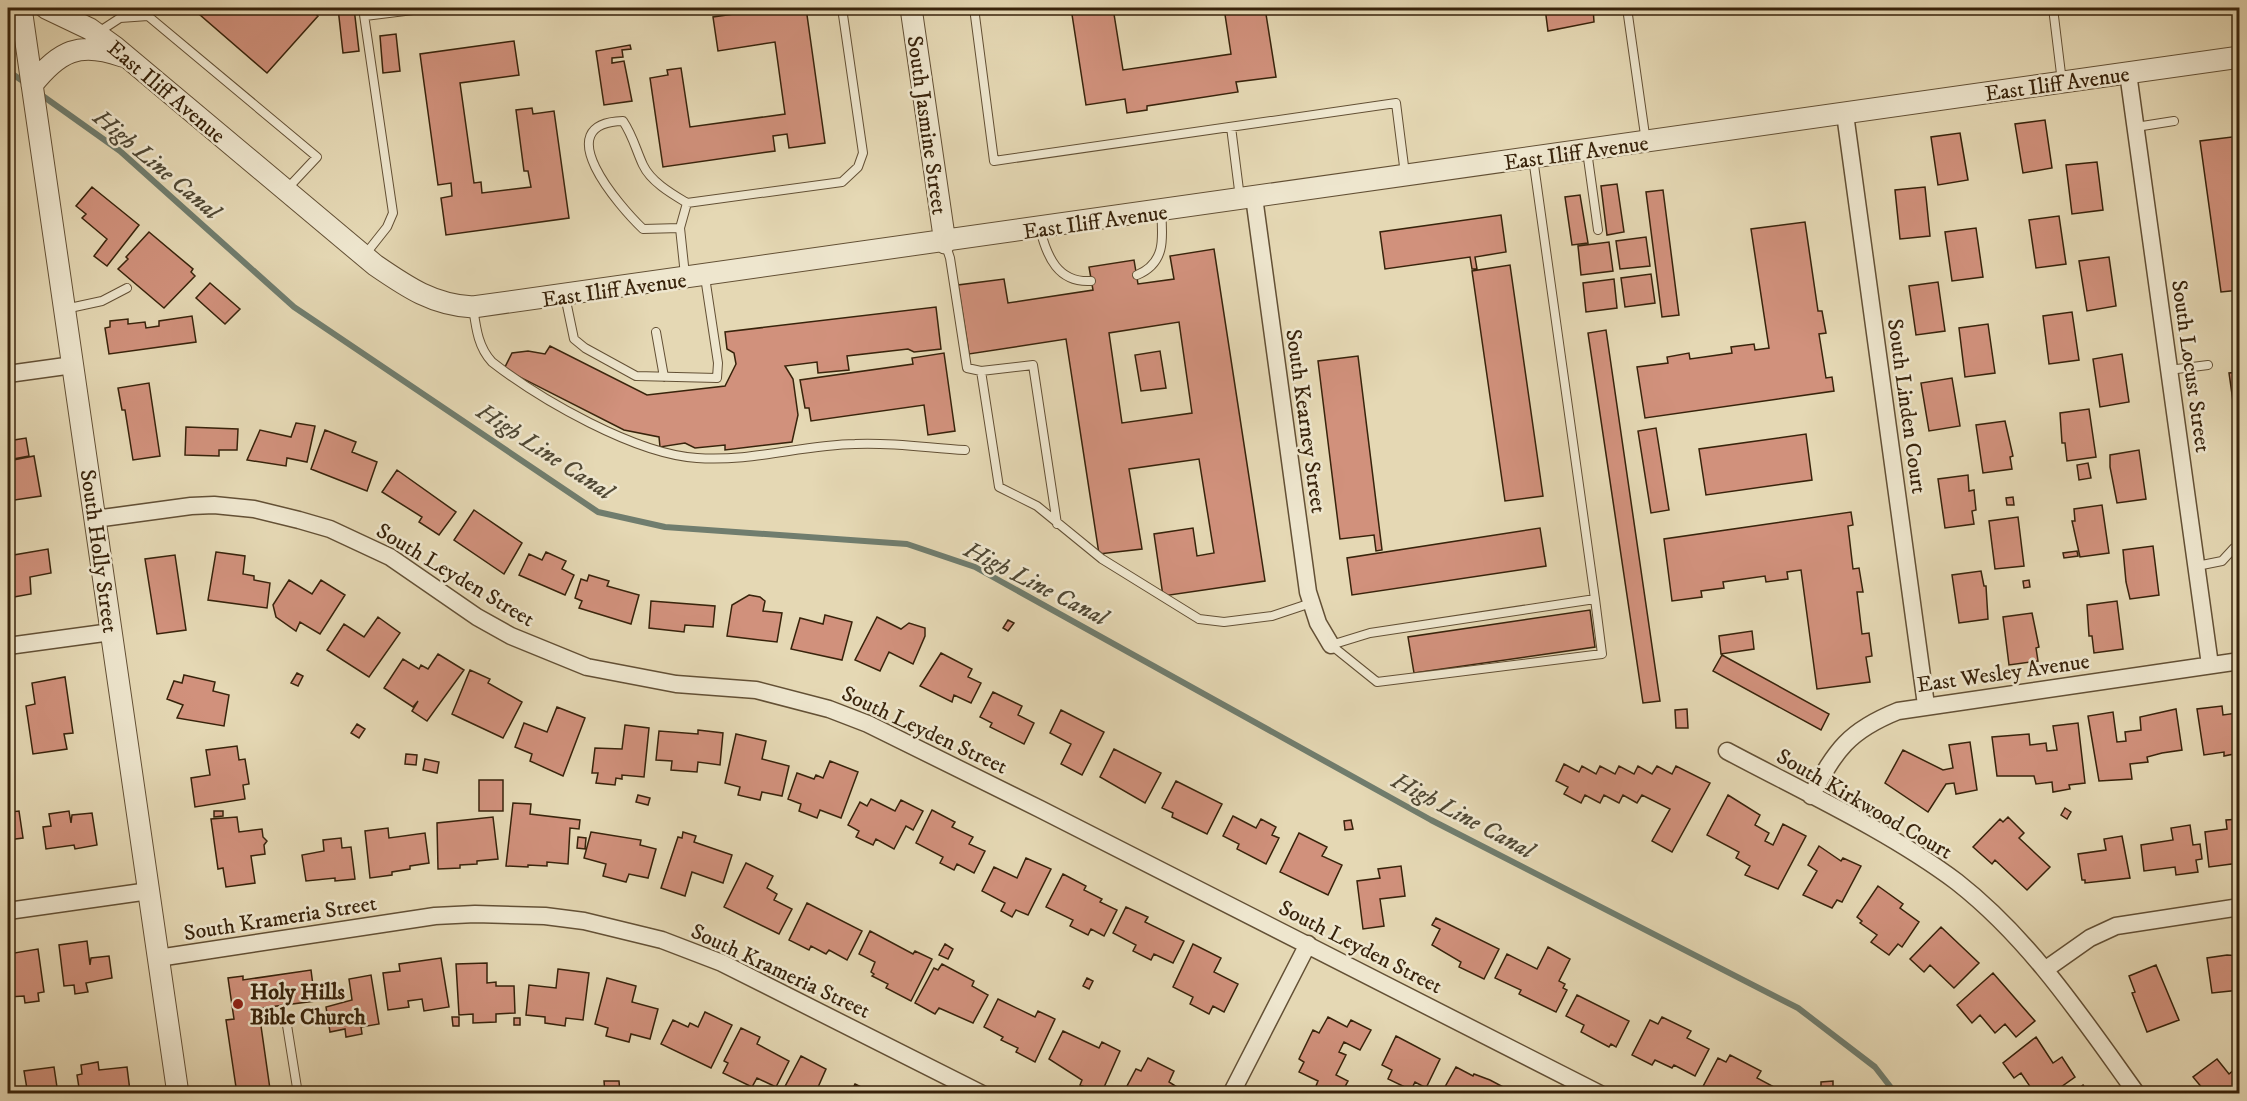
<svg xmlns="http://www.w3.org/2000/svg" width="2247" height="1101" viewBox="0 0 2247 1101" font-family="'IM FELL DW Pica',serif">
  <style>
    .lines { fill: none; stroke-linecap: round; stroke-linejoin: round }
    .stream { stroke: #707d6e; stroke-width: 6 }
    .building { fill: #d1917c; stroke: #38230b; stroke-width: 1.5; fill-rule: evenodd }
    .service-casing { stroke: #635035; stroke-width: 10 }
    .minor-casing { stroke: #635035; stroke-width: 19 }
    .tertiary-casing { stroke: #635035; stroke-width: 23 }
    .service { stroke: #eee6ce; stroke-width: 8 }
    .minor { stroke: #eee6ce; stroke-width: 16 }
    .tertiary { stroke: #eee6ce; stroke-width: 21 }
    .poi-dot { fill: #8f2418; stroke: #eee6ce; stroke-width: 2 }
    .labels { text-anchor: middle; stroke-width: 5; stroke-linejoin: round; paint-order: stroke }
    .street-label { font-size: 22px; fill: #38230b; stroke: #eee6ce }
    .poi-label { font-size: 22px; font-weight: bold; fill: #38230b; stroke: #eee6ce; text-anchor: start }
    .water-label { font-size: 24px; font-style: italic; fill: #504834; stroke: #eee6ce }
  </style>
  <rect width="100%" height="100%" fill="#e5d8b4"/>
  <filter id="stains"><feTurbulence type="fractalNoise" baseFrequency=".00333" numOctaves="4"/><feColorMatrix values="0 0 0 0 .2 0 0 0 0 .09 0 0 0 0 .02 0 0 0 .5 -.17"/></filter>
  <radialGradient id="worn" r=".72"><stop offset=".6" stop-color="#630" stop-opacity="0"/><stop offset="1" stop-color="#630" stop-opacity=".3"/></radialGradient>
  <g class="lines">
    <path class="stream" d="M8,71L27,84
      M40,94L120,151L294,307L598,512L665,527L907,544L975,567L1431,820L1798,1008L1875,1067L1896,1094"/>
  </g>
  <path class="building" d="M192,8H308L318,16L267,73Z
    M338,8H354L359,51L343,53Z
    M777,8H806L825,143L789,148L787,134L773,136L775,151L663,167L650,78L668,75L667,70L681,68L690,127L785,114L775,42L718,51L713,17Z
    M1071,8H1113L1123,70L1231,54L1224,8H1265L1276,77L1236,82L1238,92L1147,106V110L1127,113L1125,99L1086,105Z
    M1545,8H1593L1594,22L1548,31Z
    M396,34L400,71L383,73L380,36Z
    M514,41L519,75L460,83L474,183L481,182L482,193L531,187L528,171H524L516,110L532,108L533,114L554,111L569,218L446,235L441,198L452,196L451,183L438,185L420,54Z
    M630,45L631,49L622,50L623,57L612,58V63L624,61L632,101L604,105L596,51Z
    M2045,120L2052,168L2023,173L2015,124Z
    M1960,133L1968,180L1938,185L1931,137Z
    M2240,136V290L2221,292L2200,141Z
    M2097,162L2103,210L2072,214L2066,165Z
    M1617,184L1624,232L1607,235L1601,186Z
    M92,187L139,225L107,266L94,256L107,239L82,218L86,214L76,206Z
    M1925,187L1930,236L1900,239L1895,190Z
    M1663,190L1679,315L1662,317L1646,192Z
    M1580,195L1588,243L1572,245L1565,197Z
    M1501,215L1506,252L1475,257L1477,269H1472L1470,257L1385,269L1380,232Z
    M2059,216L2066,264L2036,268L2029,220Z
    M1805,222L1818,311H1822L1826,333L1819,334L1826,378L1832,377L1834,391L1645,418L1637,367L1668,363L1667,357L1689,353L1690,359L1732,353L1731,347L1754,344L1755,350L1769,348L1751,229Z
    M1976,228L1983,277L1952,281L1945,232Z
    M149,232L193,269L191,272L195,276L164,308L118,269L128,259L126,257Z
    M1646,237L1650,266L1620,269L1616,241Z
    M1609,242L1613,271L1581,275L1578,246Z
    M1214,249L1265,581L1163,596L1154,534L1193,528L1197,556L1214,553L1199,459L1129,469L1142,549L1099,554L1066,339L969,354L958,285L1004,279L1008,303L1093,290L1089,267L1134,260L1138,284L1174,279L1170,256ZM1179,322L1192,413L1122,423L1109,333Z
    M2109,257L2116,306L2087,311L2079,261Z
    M1510,265L1543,496L1505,501L1472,271Z
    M1651,274L1655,303L1625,307L1621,278Z
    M1614,279L1617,308L1586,312L1583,283Z
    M1938,282L1945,331L1916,335L1909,286Z
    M210,283L240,309L225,324L196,298Z
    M936,307L941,349L914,352L908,349L847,356L849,370L818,373L817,362L785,366L793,379L798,415L792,442L725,450V445L695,448L685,443L660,447L659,437L624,430L504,369L512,353L528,351L545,354L550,346L647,395L725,386L736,364L734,353L727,349L725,332Z
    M2072,312L2079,360L2049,364L2043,316Z
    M192,316L196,342L109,354L105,328L110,327V321L128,319V324L145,322L146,328L159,326V321Z
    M1988,324L1995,373L1965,377L1959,328Z
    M1606,330L1660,701L1643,703L1588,333Z
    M1160,351L1166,388L1141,391L1135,355Z
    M944,353L955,431L928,435L924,405L811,421L809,408H805L800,380L913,364L912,358Z
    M2122,354L2129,402L2100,407L2093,359Z
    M1358,356L1382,550L1376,551L1374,535L1340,539L1318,361Z
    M2240,372V451L2229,373Z
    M1952,378L1960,426L1929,431L1921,383Z
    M149,383L160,456L133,460L125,410H122L118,388Z
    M2089,409L2096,457L2067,461L2065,443H2062L2060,413Z
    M2005,421L2013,456L2010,457L2012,469L1983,473L1976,425Z
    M296,423L315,426L307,462L287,458L286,466L247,460L260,430L291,437Z
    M186,427L238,429L237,450H219V456L185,455Z
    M1656,428L1669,510L1651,513L1638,431Z
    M325,430L356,442L352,452L377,462L367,491L311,469Z
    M1806,434L1812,480L1706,495L1699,449Z
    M26,438L29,456L8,460V441Z
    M2139,450L2146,499L2117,503L2110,467V455Z
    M34,456L41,496L8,501V461Z
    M2088,463L2091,478L2079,480L2077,465Z
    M397,470L456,512L439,535L419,522L422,517L382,492Z
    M1968,475L1969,491L1974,490L1976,510L1972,511L1974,524L1945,528L1938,479Z
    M2013,497L2014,505H2007L2006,498Z
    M2102,505L2109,553L2080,557L2072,521H2075L2074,509Z
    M474,510L522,543L504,574L454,540Z
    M1851,512L1853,525L1848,526L1853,569L1859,568L1863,592H1857L1862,634L1869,633L1872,656L1866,657L1870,682L1817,689L1801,570L1787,572L1788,579L1766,582L1765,576L1723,582L1724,588L1701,591L1702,597L1672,601L1664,539Z
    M2018,517L2024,566L1995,569L1989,521Z
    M1540,528L1546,566L1352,595L1347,558Z
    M2153,546L2159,595L2130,599L2126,582L2123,550Z
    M48,549L51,573L30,577L31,594L8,598V556Z
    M2077,551L2078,556L2064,558L2063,553Z
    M216,552L245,556L243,574L254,576V580L270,583L267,608L208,600Z
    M546,552L566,561L562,569L574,575L565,595L519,575L529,554L542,560Z
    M175,555L186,630L157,634L145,559Z
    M1981,571L1984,586H1986L1988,619L1959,623L1952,575Z
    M589,575L609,581L607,586L639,595L631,624L579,608L582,601L575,598L581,579L587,581Z
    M289,580L312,594L321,580L345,595L320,634L300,622L296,631L276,617L273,605Z
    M2029,580L2030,587L2024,588L2023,581Z
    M749,595L760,597L765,601L763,611L782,613L777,642L727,636L732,605Z
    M651,601L715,606L713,627L685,625L684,632L649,628Z
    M2117,601L2123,649L2094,653L2092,636H2089L2087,605Z
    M1590,610L1595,647L1414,673L1408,637Z
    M2032,613L2039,647L2036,648L2038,661L2009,665L2003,617Z
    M825,615L852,622L842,660L791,649L800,618L823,624Z
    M378,617L400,633L369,677L327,650L344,624L364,637Z
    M877,617L901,629L909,623L925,628V636L913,664L889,652L880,671L855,660Z
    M1008,620L1014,623L1008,631L1003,628Z
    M1752,631L1754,649L1721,654L1719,636Z
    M941,653L972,669L968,677L981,683L971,703L954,695L952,702L920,686Z
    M438,654L464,670L427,721L412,711L418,701L413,707L384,688L403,659L419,669L421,665L428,669Z
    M1722,655L1829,714L1821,730L1713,671Z
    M470,670L490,679L488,683L522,702L503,738L452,714Z
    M297,673L303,676L298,686L291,683Z
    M184,675L215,682L213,691L229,695L224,726L177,718L183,705L167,699L174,681L182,683Z
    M65,677L73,733L64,734L67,749L33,754L26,706L35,704L32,683Z
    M993,692L1022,706L1018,715L1034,723L1024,744L990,727L992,723L980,717Z
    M2222,706L2223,715L2237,713L2240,757L2239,753L2224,756V752L2204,755L2197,709Z
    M557,707L585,718L563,776L530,761L532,754L515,747L524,723L547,732Z
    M1687,709L1688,728H1676L1675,710Z
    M2176,709L2182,750L2162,753L2147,757L2148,762L2130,764L2132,779L2099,781L2088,716L2113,712L2117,742L2126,741L2125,732L2141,730L2140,717Z
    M1061,710L1104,732L1082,775L1061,764L1071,744L1050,733Z
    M2078,723L2085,783L2069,785L2070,789L2053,792L2052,782L2036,784L2034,776H1997L1992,737L2029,734L2030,745L2046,743L2047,751L2057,750L2053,726Z
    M357,724L365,729L359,738L351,733Z
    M625,725L649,728L644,777L622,775V779L616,778L615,785L596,783L598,773H592L595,748L622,749Z
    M698,730L723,733L720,765L698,762L697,772L671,770L672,761L656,760L659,731L698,734Z
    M736,734L766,741L762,759L789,766L782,796L762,792L760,800L738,795L740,787L725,783Z
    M1970,742L1977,790L1956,794L1954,783L1946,784L1928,812L1885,783L1903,750L1943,770L1953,768L1949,745Z
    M237,746L239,760L245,759L249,784L243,785L245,799L195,807L191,778L210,775L206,750Z
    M1114,749L1161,773L1145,803L1100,777Z
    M406,754L417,755L416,765L405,764Z
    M425,759L439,762L437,773L423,770Z
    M830,761L858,772L841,818L820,810L817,818L799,811L801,804L788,799L797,773L814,779L816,775L823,778Z
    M1564,764L1579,772L1582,766L1596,774L1600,766L1615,774L1619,766L1634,774L1638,766L1652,774L1657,766L1672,774L1676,766L1710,783L1672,852L1652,841L1670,809L1642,795L1637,803L1623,795L1619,803L1604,795L1600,803L1585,795L1581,803L1564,794L1568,787L1556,781Z
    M479,780H503V811H479Z
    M1176,781L1222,804L1207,834L1172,817L1173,813L1162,808Z
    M638,795L650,798L648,805L636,802Z
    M1728,795L1760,815L1755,825L1769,833L1765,841L1773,845L1783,824L1806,836L1778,889L1745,875L1750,866L1736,858L1739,852L1707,835Z
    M871,799L895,811L901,800L923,811L913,830L906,826L894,849L876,839L873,845L856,837L859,831L848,825L860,802L867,806Z
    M9,803L11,812L19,811L23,838L8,840Z
    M513,803L531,804L530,814L580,820L579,829L570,828L568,864L547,862V866L528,865V867L506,866Z
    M2065,808L2071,812L2067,819L2061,815Z
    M932,810L955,822L952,827L973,837L969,844L985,851L974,873L957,864L954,870L940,863L943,857L916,843Z
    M69,811L71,823L72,815L92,813L97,845L75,849L74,845L46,849L43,827L51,826L49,814Z
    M214,811H223V816L214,817Z
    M1233,816L1256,828L1261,819L1276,827L1272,835L1279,838L1266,864L1237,849L1239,844L1223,836Z
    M237,817L239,832L262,829L263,837L267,841L264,845L265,854L251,856L255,883L226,887L223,868L218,869L211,819Z
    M493,817L498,859L477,861V864L460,865V868L438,869L437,823Z
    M2008,817L2024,833L2019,838L2050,867L2027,890L1995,860L1992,864L1973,847L2000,819L2003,822Z
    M2240,819L2239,863L2209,867L2205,832L2227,829L2226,820Z
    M1351,820L1353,829L1345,830L1344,821Z
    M2190,825L2193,845L2200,844L2202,859L2196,860L2198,872L2176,875L2175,867L2144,871L2141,845L2173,840L2171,828Z
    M388,828L389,838L425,833L429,863L410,866V869L392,872V875L370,878L365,831Z
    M591,832L641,840L640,845L656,849L648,878L629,874L626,882L603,876L606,864L584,858Z
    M683,832L696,836L694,842L732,855L723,883L692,872L685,896L661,888L678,837L682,838Z
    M1299,833L1327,847L1322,856L1342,865L1328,895L1280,872Z
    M2122,836L2130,878L2085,883V880H2082L2078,854L2106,850L2104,839Z
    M578,837L586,838L585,849L577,848Z
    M341,838L342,848L351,847L355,879L335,881V878L306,881L302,855L324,851L323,840Z
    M1819,846L1841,861L1843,858L1861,866L1842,902L1837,900L1832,908L1803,895L1817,871L1808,865Z
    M1026,858L1051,869L1028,915L1016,910L1012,917L1001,911L1005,903L982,891L994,867L1017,878Z
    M746,863L773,876L767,888L777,894L774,900L792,909L779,934L724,907Z
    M1401,866L1405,896L1380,899L1384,926L1363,929L1357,881L1380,878L1378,869Z
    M1063,874L1086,886L1084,890L1102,899L1100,902L1117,910L1104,936L1091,929L1088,935L1070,926L1073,920L1046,907Z
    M1878,886L1903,904L1900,908L1919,922L1902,947L1898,944L1889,955L1871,942L1877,935L1860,923L1862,921L1857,917Z
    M807,903L862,931L847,960L829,950L826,954L811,946L809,950L789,940Z
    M1126,907L1148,917L1145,922L1184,941L1173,963L1154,954L1151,960L1133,951L1136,945L1113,933Z
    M1436,918L1499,949L1484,979L1459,967L1461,962L1432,945L1440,929L1432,925Z
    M1941,927L1979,963L1954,988L1930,965L1924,972L1910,959Z
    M870,931L913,954L915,951L932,959L911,1001L886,988L888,984L872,976L874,974L871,972L875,962L859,954Z
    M87,941L90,965L91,958L109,956L112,978L86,983L88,992L75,994L74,985L64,986L59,945Z
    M945,944L953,949L948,959L939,955Z
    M1193,944L1221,958L1214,972L1238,984L1224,1012L1213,1006L1209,1014L1190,1004L1193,997L1173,987Z
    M1548,947L1570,959L1559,981L1565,984L1563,988L1567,990L1556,1012L1519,994L1521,990L1495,978L1507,954L1537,969Z
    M38,949L44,992L38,993L39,1001L25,1003L24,996L8,997V969H11L8,954Z
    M2227,955L2240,956V990L2212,993L2207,958Z
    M441,958L449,1007L424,1011L422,999L408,1001L409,1007L388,1010L383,973L400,971L399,964Z
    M487,963V983L496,982V986H514L515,1013L496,1014V1022L473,1023V1014L459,1015L456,964Z
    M942,964L974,981L972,986L988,995L973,1023L939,1008L935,1014L915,1003L934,968L938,970Z
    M2156,965L2179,1020L2147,1032L2132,993L2135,992L2129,976Z
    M558,969L589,973L583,1020L566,1018L565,1026L545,1023V1017L526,1015L529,985L556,988Z
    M311,970L315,1001L262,1008L263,1018L260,1019L270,1089L237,1094L226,1020L234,1019L228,978L243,976V980Z
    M1993,973L2035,1021L2016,1037L2005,1024L1995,1033L1980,1015L1972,1023L1957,1005Z
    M371,975L379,1024L361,1027L362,1034L346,1037L345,1029L330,1032L326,1007L352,1000L349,979Z
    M607,978L636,986L632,1002L658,1009L650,1039L631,1034L629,1042L606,1036L608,1028L595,1024Z
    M1087,978L1093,981L1089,989L1083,986Z
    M1577,995L1629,1021L1616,1047L1611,1044L1609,1047L1581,1032L1584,1025L1566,1016Z
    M998,999L1035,1017L1038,1011L1055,1019L1035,1062L1016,1052L1018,1048L1001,1040L1003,1037L984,1027Z
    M705,1012L732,1025L711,1068L661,1044L673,1020L688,1027L690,1023L698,1027Z
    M452,1017H459V1026H453Z
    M1328,1017L1347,1027L1351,1020L1371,1030L1360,1050L1344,1042L1339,1052L1346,1055L1336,1075L1348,1081L1341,1094H1331L1316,1086L1318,1081L1299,1072L1304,1062L1299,1059L1313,1030L1319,1033Z
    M1662,1017L1691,1031L1687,1038L1709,1049L1695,1076L1674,1065L1672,1068L1655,1060L1652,1065L1632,1055L1650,1020L1658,1024Z
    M514,1018H520V1025H514Z
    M741,1028L760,1037L757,1044L789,1061L776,1087L757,1078L752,1087L723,1073L728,1063L724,1061Z
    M1063,1031L1099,1048L1102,1042L1120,1051L1101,1094L1080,1085L1082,1080L1049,1059Z
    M1396,1036L1440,1059L1426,1088L1415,1082L1411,1090L1388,1079L1392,1070L1382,1065Z
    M2036,1037L2053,1063L2062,1057L2075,1077L2051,1094H2035L2021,1073L2014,1078L2003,1063Z
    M1730,1055L1761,1071L1757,1078L1776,1088L1773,1094H1699L1718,1058L1726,1062Z
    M801,1056L826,1069L815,1094H781Z
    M1148,1058L1174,1071L1169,1082L1188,1094H1130L1132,1089L1127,1086L1136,1069L1141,1071Z
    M2217,1059L2229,1074L2235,1069L2240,1075V1094L2199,1093L2203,1089L2193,1077Z
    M98,1062L99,1070L127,1067L130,1091L80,1094L77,1075L82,1074L81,1065Z
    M54,1067L58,1094H17L27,1089L24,1071Z
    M1456,1067L1473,1076L1474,1074L1490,1080L1511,1091L1510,1094H1441Z
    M604,1081H619L620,1093H605Z
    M1833,1081V1089L1821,1090V1082Z
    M855,1084L875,1094H850Z
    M2083,1085L2089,1094H2072Z"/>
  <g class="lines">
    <defs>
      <path id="service" d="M363,8L393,213L387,227L364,256
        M974,8L994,161L1396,103L1405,174
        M1627,8L1646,142
        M2053,8L2062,82
        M2121,8L2127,10L2147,8
        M365,16L429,8
        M97,33L120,18L148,16L317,157L286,190
        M1231,127L1240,198
        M2136,127L2174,121
        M1587,151L1598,230
        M680,228L643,229C620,207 546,123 623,121C633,136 636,150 643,165C651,182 672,194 687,203
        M1040,229C1047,257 1058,283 1091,281
        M945,243L950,258L967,368L981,371L999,487L1037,506L1102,559L1199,619L1224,622L1272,616L1311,603
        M685,275L680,228L687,203L842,182L858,167L863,153L842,8
        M1137,275C1166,263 1163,238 1161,211
        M565,296L574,339L585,348L636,376L717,378L718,363L705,277
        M473,307C476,328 478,347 492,362C541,400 635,454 697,458C751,462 802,445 855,444C891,442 929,448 965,450
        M65,309L102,301L127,288
        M656,332L664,377
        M2169,370L2208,365
        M981,371L1033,365L1057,524
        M2197,566L2222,561L2234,548
        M1331,645L1370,633L1595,599L1533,158
        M1331,645L1377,682L1602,654L1595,599
        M286,1019L298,1094"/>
      <path id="minor" d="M2128,73L2210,665
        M1845,114L1926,705
        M1254,197L1308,592L1318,623L1331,645
        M8,374L73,365
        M95,519L191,506L214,505L254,509L299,520L330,529L390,557L477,617L511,636L587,667L676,684L756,690L829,709L868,724L1040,809L1600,1094
        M8,646L111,632
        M1727,751C1802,791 1889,831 1957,882C2031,940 2083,1019 2137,1094
        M1811,796C1836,750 1848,731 1898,711L2240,661
        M8,911L149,891
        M158,958L435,916L475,914L545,916L584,921L662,940L722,963L982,1094
        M2046,969L2090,938L2116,926L2240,907
        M1231,1094L1308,944"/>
      <path id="tertiary" d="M21,8L178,1094
        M46,8L90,29L115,47L375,265C407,287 433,305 473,307L2240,57
        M911,8L945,243
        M32,85C59,51 79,41 122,56"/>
    </defs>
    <use href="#service" class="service-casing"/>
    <use href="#minor" class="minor-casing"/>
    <use href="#tertiary" class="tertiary-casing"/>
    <use href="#service" class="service"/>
    <use href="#minor" class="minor"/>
    <use href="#tertiary" class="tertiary"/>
  </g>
  <circle class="poi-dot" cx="238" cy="1004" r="6"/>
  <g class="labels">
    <g class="street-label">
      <text transform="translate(2057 83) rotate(-8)" y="8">East Iliff Avenue</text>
      <text transform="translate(167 91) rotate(40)" y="8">East Iliff Avenue</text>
      <text transform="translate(928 125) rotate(82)" y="8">South Jasmine Street</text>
      <text transform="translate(1576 152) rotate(-8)" y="8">East Iliff Avenue</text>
      <text transform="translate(1095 221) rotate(-8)" y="8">East Iliff Avenue</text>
      <text transform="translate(614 289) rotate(-8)" y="8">East Iliff Avenue</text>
      <text transform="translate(2192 366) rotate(82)" y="8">South Locust Street</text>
      <text transform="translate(1908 406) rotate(82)" y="8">South Linden Court</text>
      <text transform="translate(1307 421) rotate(82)" y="8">South Kearney Street</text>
      <text transform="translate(100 551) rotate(82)" y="8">South Holly Street</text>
      <text transform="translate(456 574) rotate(31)" y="8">South Leyden Street</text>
      <text transform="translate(2003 672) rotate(-8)" y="8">East Wesley Avenue</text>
      <text transform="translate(925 729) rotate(25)" y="8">South Leyden Street</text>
      <text transform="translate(1865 803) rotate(30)" y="8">South Kirkwood Court</text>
      <text transform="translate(280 917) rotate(-9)" y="8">South Krameria Street</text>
      <text transform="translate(1361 946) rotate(27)" y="8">South Leyden Street</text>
      <text transform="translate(781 970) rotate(25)" y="8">South Krameria Street</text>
    </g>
    <g class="poi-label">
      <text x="250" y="999">Holy Hills<tspan x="250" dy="25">Bible Church</tspan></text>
    </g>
    <g class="water-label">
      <text transform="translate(157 164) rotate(40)" y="8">High Line Canal</text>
      <text transform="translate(545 451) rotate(33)" y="8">High Line Canal</text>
      <text transform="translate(1036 583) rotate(27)" y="8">High Line Canal</text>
      <text transform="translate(1463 815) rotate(28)" y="8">High Line Canal</text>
    </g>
  </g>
  <rect width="2247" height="1101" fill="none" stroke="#e5d8b4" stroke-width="30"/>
  <rect x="9" y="9" width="2229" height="1083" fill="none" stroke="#38230b" stroke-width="3"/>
  <rect x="15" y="15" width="2217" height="1071" fill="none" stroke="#38230b" stroke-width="1.5"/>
  <rect width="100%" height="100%" filter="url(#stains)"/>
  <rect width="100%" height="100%" fill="url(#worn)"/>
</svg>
